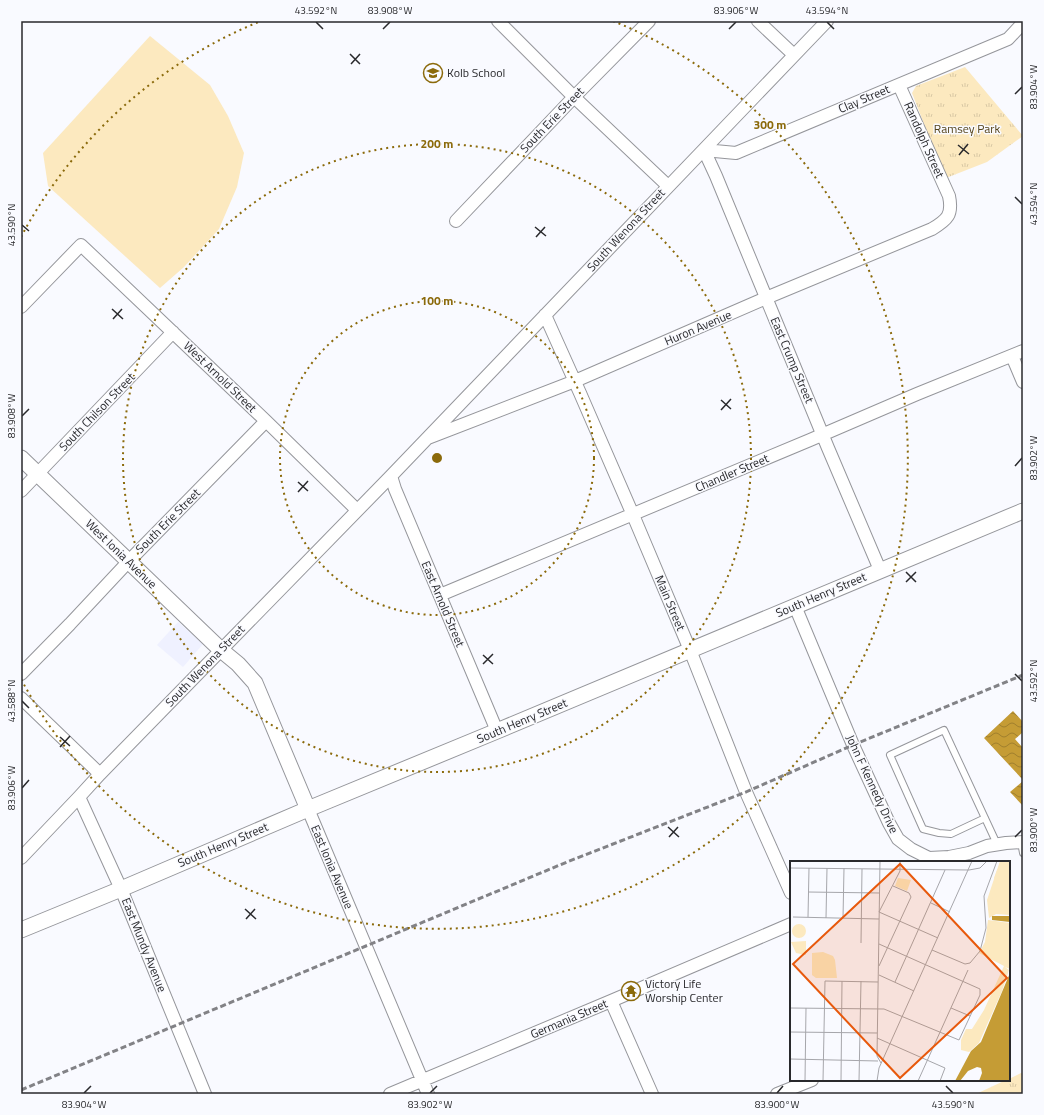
<svg xmlns="http://www.w3.org/2000/svg" width="1044" height="1115" viewBox="0 0 1044 1115" font-family="'Titillium Web',sans-serif">
  <style>
    .built { fill: #eff1ff }
    .grass { fill: url(#grass-tufts) }
    .pitch { fill: #fce9bf }
    .water { fill: url(#water-waves) }
    .lines { fill: none; stroke-linecap: round; stroke-linejoin: round }
    .service-casing { stroke: #95969b; stroke-width: 8 }
    .minor-casing { stroke: #95969b; stroke-width: 14 }
    .tertiary-casing { stroke: #95969b; stroke-width: 17 }
    .service { stroke: #fff; stroke-width: 6 }
    .minor { stroke: #fff; stroke-width: 12 }
    .tertiary { stroke: #fff; stroke-width: 15 }
    .rail { stroke: #828286; stroke-width: 3; stroke-dasharray: 6 3; stroke-linecap: butt }
    .ticks { fill: none; stroke: #29292c; stroke-width: 1.5 }
    .ring { fill: none; stroke: #8b6a0b; stroke-width: 2; stroke-dasharray: 2 4 }
    .labels { text-anchor: middle; stroke-width: 3; stroke-linejoin: round; paint-order: stroke }
    .poi-label { font-size: 12px; fill: #29292c; stroke: #f9faff; text-anchor: start }
    .street-label { font-size: 12px; fill: #29292c; stroke: #f9faff }
    .park-label { font-size: 12px; fill: #544319; stroke: #f9faff }
    .inset-road { fill: none; stroke: #a6a6ab; stroke-width: 1 }
    .view { fill: #e8590c; fill-opacity: 0.15; stroke: #e8590c; stroke-width: 2 }
    .inset-edge { fill: none; stroke: #29292c; stroke-width: 2 }
    .centre { fill: #8b6a0b; stroke: #f9faff; stroke-width: 2 }
    .ring-label { font-size: 12px; text-anchor: middle; font-weight: bold; fill: #8b6a0b; stroke: #f9faff; stroke-width: 3; stroke-linejoin: round; paint-order: stroke }
    .neatline { fill: none; stroke: #29292c; stroke-width: 1.5 }
    .ticks-label { font-size: 10px; text-anchor: middle; fill: #29292c }
  </style>
  <defs>
    <pattern id="grass-tufts" width="24" height="20" patternUnits="userSpaceOnUse"><rect width="24" height="20" fill="#fce9bf"/><path d="M3 7l-1-3M5 7V3M7 7l1-3M15 17l-1-3M17 17v-4M19 17l1-3" fill="none" stroke="#d8c8a4"/></pattern>
    <pattern id="water-waves" width="16" height="10" patternUnits="userSpaceOnUse"><rect width="16" height="10" fill="#c59c35"/><path d="M0 5q4-4 8 0t8 0" fill="none" stroke="#a07f2d"/></pattern>
  </defs>
  <rect width="100%" height="100%" fill="#f9faff"/>
  <path class="built" d="M178,622L203,644L183,667L157,645Z"/>
  <path class="grass" d="M965,67L1023,136L987,162L946,178L931,142L912,93L916,86Z
    M1023,1072V1094H976L1006,1080H1009V1079Z"/>
  <path class="pitch" d="M150,36L210,85L228,116L244,153L237,187L219,229L184,267L160,288L48,186L43,153Z"/>
  <path class="water" d="M1013,711L1023,722V732L1015,739L1023,748V780L984,738Z
    M1023,781V806L1010,792Z"/>
  <g class="lines">
    <defs>
      <path id="service" d="M985,818L951,834L939,833L923,829L890,755L944,730L997,844
        M1021,842L1023,853"/>
      <path id="minor" d="M498,21L574,97L668,186
        M758,21L794,55
        M704,150L716,176L828,448L880,570
        M704,150L736,153L1008,39L1023,23
        M456,221L574,97L649,21
        M21,307L81,245L266,421L357,510
        M545,315L580,393L633,515L690,650L746,792L791,893
        M1012,356L1023,382
        M428,438L575,381L766,298L932,229C947,220 953,215 949,196L899,85
        M391,476L395,489L497,731
        M21,491L173,332
        M440,595L810,440L917,394L1023,351
        M795,606L853,745L889,823L898,839L911,849L929,858L949,857L969,853L987,846L1006,843L1023,842
        M21,674L70,624L128,562L266,421
        M21,698L100,774
        M79,797L121,889L205,1094
        M308,809L428,1094
        M21,858L79,797L100,774L391,476L827,21
        M611,1001L652,1094
        M390,1094L611,1001L791,924
        M777,1094L812,1080"/>
      <path id="tertiary" d="M21,458L221,650L238,664L255,683L308,809
        M21,930L121,889L308,809L497,731L1023,511"/>
    </defs>
    <use href="#service" class="service-casing"/>
    <use href="#minor" class="minor-casing"/>
    <use href="#tertiary" class="tertiary-casing"/>
    <use href="#service" class="service"/>
    <use href="#minor" class="minor"/>
    <use href="#tertiary" class="tertiary"/>
    <path class="rail" d="M21,1090L567,862L746,792L853,745L1023,675"/>
  </g>
  <path class="ticks" d="M316,22L323,29M827,22L834,29M383,29L390,22M729,29L736,22M350,54L360,64M351,64L360,54M1015,94L1022,87M958,145L969,154M959,155L968,144M1015,197L1022,204M22,225L29,231M535,227L546,236M536,237L545,227M112,309L123,319M113,319L122,309M721,400L731,409M721,410L731,399M22,416L29,409M1015,466L1022,458M298,482L308,491M298,492L308,481M906,572L916,582M906,582L916,572M483,655L493,664M483,664L493,654M1015,674L1022,681M22,701L29,708M60,737L70,746M60,747L70,736M22,788L29,780M668,827L679,837M669,837L678,827M1015,837L1022,830M245,909L256,919M246,919L255,909M946,1086L953,1093M84,1093L91,1086M430,1093L437,1086M777,1093L783,1086"/>
  <g class="ring">
    <circle cx="437" cy="458" r="157"/>
    <circle cx="437" cy="458" r="314"/>
    <path d="M21 237A471 471 0 0 1 261 21M613 21A471 471 0 1 1 21 679"/>
  </g>
  <defs>
    <symbol id="school-ring" viewBox="-11 -11 22 22"><circle r="9.5" fill="#f9faff" stroke="#8b6a0b" stroke-width="1.5"/><path d="M0-5L7-2L0 1L-7-2ZM-4 1L0 2.5L4 1V4Q0 6-4 4Z" fill="#8b6a0b"/></symbol>
    <symbol id="temple-ring" viewBox="-11 -11 22 22"><circle r="9.5" fill="#f9faff" stroke="#8b6a0b" stroke-width="1.5"/><path d="M0-6L5-2H3V0L6.5 2.5H4V6H1.5V3h-3V6H-4V2.5H-6.5L-3 0V-2H-5Z" fill="#8b6a0b"/></symbol>
  </defs>
  <g fill-rule="evenodd">
    <use href="#school-ring" x="422" y="62" width="22" height="22"/>
    <use href="#temple-ring" x="620" y="980" width="22" height="22"/>
  </g>
  <g class="labels">
    <g class="poi-label">
      <text x="447" y="77">Kolb School</text>
      <text x="645" y="988">Victory Life<tspan x="645" dy="14">Worship Center</tspan></text>
    </g>
    <g class="street-label">
      <text transform="translate(864 99) rotate(-23)" y="4">Clay Street</text>
      <text transform="translate(552 120) rotate(-46)" y="4">South Erie Street</text>
      <text transform="translate(924 140) rotate(66)" y="4">Randolph Street</text>
      <text transform="translate(626 230) rotate(-47)" y="4">South Wenona Street</text>
      <text transform="translate(698 328) rotate(-23)" y="4">Huron Avenue</text>
      <text transform="translate(792 360) rotate(67)" y="4">East Crump Street</text>
      <text transform="translate(220 377) rotate(44)" y="4">West Arnold Street</text>
      <text transform="translate(97 412) rotate(-46)" y="4">South Chilson Street</text>
      <text transform="translate(732 473) rotate(-23)" y="4">Chandler Street</text>
      <text transform="translate(168 521) rotate(-45)" y="4">South Erie Street</text>
      <text transform="translate(121 554) rotate(44)" y="4">West Ionia Avenue</text>
      <text transform="translate(821 595) rotate(-23)" y="4">South Henry Street</text>
      <text transform="translate(670 603) rotate(67)" y="4">Main Street</text>
      <text transform="translate(443 604) rotate(67)" y="4">East Arnold Street</text>
      <text transform="translate(205 666) rotate(-46)" y="4">South Wenona Street</text>
      <text transform="translate(522 721) rotate(-23)" y="4">South Henry Street</text>
      <text transform="translate(872 784) rotate(65)" y="4">John F Kennedy Drive</text>
      <text transform="translate(223 845) rotate(-23)" y="4">South Henry Street</text>
      <text transform="translate(332 867) rotate(67)" y="4">East Ionia Avenue</text>
      <text transform="translate(144 945) rotate(68)" y="4">East Mundy Avenue</text>
      <text transform="translate(569 1019) rotate(-23)" y="4">Germania Street</text>
    </g>
    <g class="park-label">
      <text x="967" y="133">Ramsey Park</text>
    </g>
  </g>
  <g transform="translate(790 861)">
    <rect width="220" height="220" fill="#f9faff"/>
    <path d="M210,0H220V54L206,53L199,57L197,39ZM108,17L121,19L117,30L105,25ZM198,59L220,62V108L215,106L219,109L212,130L189,182L179,191L171,189V179L176,168H182L194,149L214,105L189,92L195,81Z" fill="#fce9bf"/>
    <path d="M218,1L220,20L206,24L204,17L207,9ZM220,23V44L211,40L210,45H207L208,40H210L206,35V39H202L203,34H206L204,29ZM2 70a7 7 0 1 1 14 0a7 7 0 1 1-14 0ZM16,80V94L6,92L1,81ZM33,91L43,95L45,99L47,117H26L22,114V92Z" fill="#fce9bf"/>
    <path d="M202,55H220V61L202,59ZM220,112V220H189L192,212L191,207L187,206L178,210L170,220H165L181,190L191,181Z" fill="#c59c35"/>
    <path class="inset-road" d="M90,0L87,195L91,202M110,0V10L89,51L148,77M0,7L179,9L190,7L197,0M18,31L90,32M141,42L160,51M3,56L89,58M18,56L19,7M36,57L37,7M53,57L54,7M71,82L72,8M142,89L175,103L180,102L190,90L196,67L194,35L207,0M89,105L121,36L119,32L103,25M89,114L124,130M105,121L155,9M0,147L94,148L169,179L190,134V128L89,83M161,147L180,155M0,171L87,172M87,177L155,207L150,220M0,198L88,200M15,220L16,147M33,220L35,120L88,121M51,220L52,120M69,220L71,120M87,220L89,207L182,0M128,220L178,109"/>
    <path class="view" d="M110,3L217,117L110,217L3,103Z"/>
    <rect width="220" height="220" class="inset-edge"/>
  </g>
  <circle cx="437" cy="458" r="6" class="centre"/>
  <g class="ring-label">
    <text x="770" y="129">300 m</text>
    <text x="437" y="148">200 m</text>
    <text x="437" y="305">100 m</text>
  </g>
  <rect width="1044" height="1115" fill="none" stroke="#f9faff" stroke-width="44"/>
  <rect x="22" y="22" width="1000" height="1071" class="neatline"/>
  <g class="ticks-label">
    <text x="316" y="14">43.592°N</text>
    <text x="390" y="14">83.908°W</text>
    <text x="736" y="14">83.906°W</text>
    <text x="827" y="14">43.594°N</text>
    <text transform="translate(1033 87) rotate(-90)" y="4">83.904°W</text>
    <text transform="translate(1033 204) rotate(-90)" y="4">43.594°N</text>
    <text transform="translate(11 225) rotate(-90)" y="4">43.590°N</text>
    <text transform="translate(11 416) rotate(-90)" y="4">83.908°W</text>
    <text transform="translate(1033 458) rotate(-90)" y="4">83.902°W</text>
    <text transform="translate(1033 681) rotate(-90)" y="4">43.592°N</text>
    <text transform="translate(11 701) rotate(-90)" y="4">43.588°N</text>
    <text transform="translate(11 788) rotate(-90)" y="4">83.906°W</text>
    <text transform="translate(1033 830) rotate(-90)" y="4">83.900°W</text>
    <text x="84" y="1108">83.904°W</text>
    <text x="430" y="1108">83.902°W</text>
    <text x="777" y="1108">83.900°W</text>
    <text x="953" y="1108">43.590°N</text>
  </g>
</svg>
